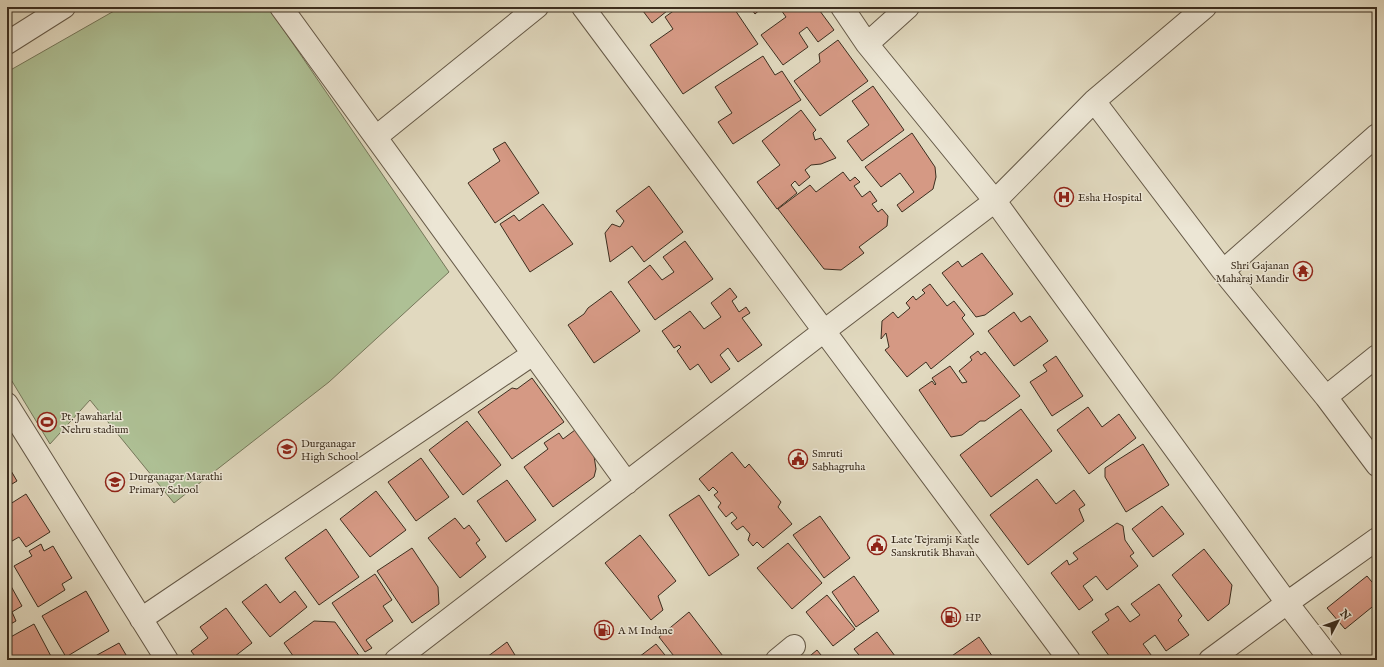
<svg xmlns="http://www.w3.org/2000/svg" width="1384" height="667" viewBox="0 0 1384 667" font-family="'IM FELL English',serif">
  <style>
    .green { fill: #aec095; stroke: #75775a }
    .building { fill: #d59984; stroke: #3c2e1f }
    .lines { fill: none; stroke-linecap: round; stroke-linejoin: round }
    .minor-casing { stroke: #655947; stroke-width: 24 }
    .minor { stroke: #ece6d5; stroke-width: 22 }
    .labels { text-anchor: middle; stroke-width: 3; stroke-linejoin: round; paint-order: stroke }
    .poi-label { font-size: 11px; fill: #3c2e1f; stroke: #ece6d5; text-anchor: start }
  </style>
  <rect width="100%" height="100%" fill="#e1d9bf"/>
  <filter id="stains"><feTurbulence type="fractalNoise" baseFrequency=".005" numOctaves="4"/><feColorMatrix values="0 0 0 0 .2 0 0 0 0 .09 0 0 0 0 .02 0 0 0 .5 -.17"/></filter>
  <radialGradient id="worn" r=".72"><stop offset=".6" stop-color="#630" stop-opacity="0"/><stop offset="1" stop-color="#630" stop-opacity=".3"/></radialGradient>
  <path class="green" d="M121 7H268L449 272 329 382 174 503 90 400 50 444 7 373V72Z"/>
  <path class="building" d="M640 7H672L652 23Z
    M679 7H733L758 44 683 94 650 45 673 29 665 17Z
    M750 7H763L755 14Z
    M779 7H817L834 30 818 42 807 27 799 33 808 47 783 65 761 35 786 17Z
    M838 40 868 81 820 116 794 81 820 62 819 54Z
    M763 56 775 75 782 71 801 100 733 144 718 122 732 113 715 87Z
    M873 86 904 130 862 161 847 141 869 125 852 101Z
    M801 110 816 130 813 133 815 140 821 138 836 158 821 164 811 165 805 170 810 177 799 186 795 181 791 185 797 193 777 209 757 182 780 165 762 141Z
    M912 133 935 167 936 177 933 189 902 212 897 205 914 192 900 173 881 187 865 167Z
    M505 142 539 193 495 223 468 183 500 161 493 149Z
    M843 172 850 181 855 177 860 182 854 186 862 197 870 191 877 201 872 204 878 212 882 209 888 216 887 226 859 247 864 253 841 270 824 269 778 209 810 185 816 192Z
    M649 186 683 232 644 262 632 246 610 262 605 233 612 224 620 227 624 221 616 211Z
    M543 204 573 244 530 272 500 224 514 215 519 221Z
    M685 241 713 279 655 320 628 282 650 265 662 280 674 272 663 257Z
    M982 253 1013 294 985 315 976 317 942 273 958 261 962 267Z
    M930 284 947 306 954 301 965 315 962 318 974 334 931 369 926 362 907 377 885 350 889 347 886 333 881 339 882 321 893 312 898 318 910 308 906 303 913 296 916 300 925 293 922 290Z
    M730 288 737 297 732 301 739 312 746 307 750 313 742 318 762 345 738 362 728 348 720 355 730 369 711 383 698 364 690 370 677 351 681 347 679 345 674 348 662 331 690 311 704 329 721 317 711 303Z
    M611 291 640 331 594 363 568 325 584 314 588 308Z
    M1014 312 1021 322 1030 316 1048 341 1014 366 988 331Z
    M978 351 981 355 985 352 1020 396 985 421H980L962 435 951 437 919 390 932 381 935 385 936 384 932 378 950 366 962 383 967 382 959 371 972 360 970 357Z
    M1056 356 1083 396 1052 416 1030 382 1047 371 1043 365Z
    M532 378 564 422 512 459 478 412 512 388 517 389Z
    M1088 407 1102 427 1119 414 1136 438 1089 474 1057 430Z
    M1021 409 1052 451 991 497 960 455Z
    M467 421 501 465 463 495 429 450Z
    M575 430 594 456 596 469 594 477 553 507 524 467 548 449 544 443 559 433 563 439Z
    M1143 444 1169 485 1126 512 1105 477V468Z
    M732 452 745 468 749 464 781 502 778 507 792 524 763 548 757 542 753 546 748 540 750 534 743 526 737 530 731 523 737 518 732 512 726 517 718 507 721 503 714 495 718 492 713 487 709 491 699 479Z
    M421 458 449 497 416 521 388 482Z
    M7 464 17 481 7 487Z
    M1037 479 1056 504 1074 490 1085 505 1079 509 1084 521 1028 565 990 515Z
    M507 480 536 520 506 542 477 501Z
    M376 491 406 530 370 557 340 519Z
    M26 494 50 532 26 547 19 537 7 544V506Z
    M699 495 739 555 709 576 669 515Z
    M1162 506 1184 534 1153 557 1132 529Z
    M820 516 850 558 824 578 793 535Z
    M455 518 464 529 469 525 480 540 476 543 486 557 460 578 428 538Z
    M1117 523 1123 526 1125 540 1134 553 1130 556 1138 566 1107 590 1096 576 1083 586 1093 600 1079 610 1051 573 1067 560 1069 565 1078 559 1073 553Z
    M326 529 359 577 319 605 285 558Z
    M640 535 676 581 658 596 663 610 651 620 605 563Z
    M788 543 822 583 792 609 757 568Z
    M41 544 44 551 53 546 72 578 62 584 65 590 38 607 14 566 32 556 29 551Z
    M412 548 438 587 439 604 412 623 377 571Z
    M1204 549 1232 585 1229 604 1208 621 1172 575Z
    M375 574 392 600 383 606 393 621 366 640 372 648 365 652 332 603Z
    M854 576 879 611 856 627 832 592Z
    M1367 576 1377 588V603L1345 629 1327 608Z
    M7 579 22 606 12 612 16 621 7 626Z
    M266 584 280 603 295 591 307 607 270 637 242 602Z
    M1159 584 1182 616 1178 620 1189 635 1166 651 1155 635 1143 644 1154 659 1152 660H1112L1092 632 1109 620 1105 614 1118 606 1130 622 1140 615 1131 604Z
    M86 591 109 631 66 657 42 616Z
    M827 595 855 629 833 646 806 612Z
    M226 608 252 643 230 660H198L191 651 208 638 200 627Z
    M689 612 726 660H677L659 637Z
    M314 621 335 622 360 657 357 660H296L284 643Z
    M34 624 53 660H7V639Z
    M877 632 898 660H863L854 649Z
    M979 637 995 660H946Z
    M507 642 518 660H483Z
    M119 643 129 660H88Z
    M656 644 669 660H635Z
    M817 650 825 660H805Z"/>
  <g class="lines">
    <defs>
      <path id="minor" d="M281 7 627 483
        M583 7 1069 660
        M842 7 867 44
        M908 7 867 44 995 201 1287 603 1331 660
        M7 43 64 7
        M1094 101 1223 271
        M1377 135 1223 271 1326 397 1377 465
        M376 137 537 7
        M1326 397 1377 356
        M7 404 167 660
        M141 619 533 354
        M396 660 824 331 995 201 1094 101 1205 7
        M777 660 794 646
        M1210 660 1287 603 1377 539"/>
    </defs>
    <use href="#minor" class="minor-casing"/>
    <use href="#minor" class="minor"/>
  </g>
  <defs>
    <symbol id="hospital-ring" viewBox="-11 -11 22 22"><circle r="9.5" fill="#ece6d5" stroke="#8f2418" stroke-width="1.5"/><path d="M-5-5h3v3.5h4V-5h3V5h-3V1.5h-4V5h-3Z" fill="#8f2418"/></symbol>
    <symbol id="temple-ring" viewBox="-11 -11 22 22"><circle r="9.5" fill="#ece6d5" stroke="#8f2418" stroke-width="1.5"/><path d="M0-6L5-2H3V0L6.5 2.5H4V6H1.5V3h-3V6H-4V2.5H-6.5L-3 0V-2H-5Z" fill="#8f2418"/></symbol>
    <symbol id="stadium-ring" viewBox="-11 -11 22 22"><circle r="9.5" fill="#ece6d5" stroke="#8f2418" stroke-width="1.5"/><path d="M0-5a6.5 5 0 1 0 0 10a6.5 5 0 1 0 0-10ZM-3.5-1.8h7v3.6h-7Z" fill="#8f2418"/></symbol>
    <symbol id="school-ring" viewBox="-11 -11 22 22"><circle r="9.5" fill="#ece6d5" stroke="#8f2418" stroke-width="1.5"/><path d="M0-5L7-2L0 1L-7-2ZM-4 1L0 2.5L4 1V4Q0 6-4 4Z" fill="#8f2418"/></symbol>
    <symbol id="civic-ring" viewBox="-11 -11 22 22"><circle r="9.5" fill="#ece6d5" stroke="#8f2418" stroke-width="1.5"/><path d="M-.6-6.5H3V-4.5H.6V-3L4-1V1h2V6H-6V1h2V-1L-.6-3ZM-1.2 2.5V6h2.4V2.5Z" fill="#8f2418"/></symbol>
    <symbol id="fuel-ring" viewBox="-11 -11 22 22"><circle r="9.5" fill="#ece6d5" stroke="#8f2418" stroke-width="1.5"/><path d="M-5.5-6h7V0h2V4h1.3V-2.5L3-4.5l.8-.8L6-3V5H2.5V1h-1V6h-7ZM-4.2-4.7v3.2H.2V-4.7Z" fill="#8f2418"/></symbol>
  </defs>
  <g fill-rule="evenodd">
    <use href="#hospital-ring" x="1053" y="186" width="22" height="22"/>
    <use href="#temple-ring" x="1292" y="260" width="22" height="22"/>
    <use href="#stadium-ring" x="36" y="411" width="22" height="22"/>
    <use href="#school-ring" x="276" y="438" width="22" height="22"/>
    <use href="#civic-ring" x="787" y="448" width="22" height="22"/>
    <use href="#school-ring" x="104" y="471" width="22" height="22"/>
    <use href="#civic-ring" x="866" y="534" width="22" height="22"/>
    <use href="#fuel-ring" x="940" y="606" width="22" height="22"/>
    <use href="#fuel-ring" x="593" y="619" width="22" height="22"/>
  </g>
  <g class="labels">
    <g class="poi-label">
      <text x="1078" y="201">Esha Hospital</text>
      <text x="1289" y="269" text-anchor="end">Shri Gajanan<tspan x="1289" dy="13">Maharaj Mandir</tspan></text>
      <text x="61" y="420">Pt. Jawaharlal<tspan x="61" dy="13">Nehru stadium</tspan></text>
      <text x="301" y="447">Durganagar<tspan x="301" dy="13">High School</tspan></text>
      <text x="812" y="457">Smruti<tspan x="812" dy="13">Sabhagruha</tspan></text>
      <text x="129" y="480">Durganagar Marathi<tspan x="129" dy="13">Primary School</tspan></text>
      <text x="891" y="543">Late Tejramji Katle<tspan x="891" dy="13">Sanskrutik Bhavan</tspan></text>
      <text x="965" y="621">HP</text>
      <text x="618" y="634">A M Indane</text>
    </g>
  </g>
  <rect width="1384" height="667" fill="none" stroke="#e1d9bf" stroke-width="24"/>
  <rect x="8" y="8" width="1368" height="651" fill="none" stroke="#3c2e1f" stroke-width="2"/>
  <rect x="12" y="12" width="1360" height="643" fill="none" stroke="#3c2e1f"/>
  <g transform="translate(1338 621) rotate(49)" stroke="#ece6d5" stroke-width="3" paint-order="stroke">
  <path d="M0-3L7 15L0 10L-7 15Z" fill="#3c2e1f"/>
  <text y="-6" font-size="11" font-weight="bold" text-anchor="middle" fill="#3c2e1f">N</text>
  </g>
  <rect width="100%" height="100%" filter="url(#stains)"/>
  <rect width="100%" height="100%" fill="url(#worn)"/>
</svg>
